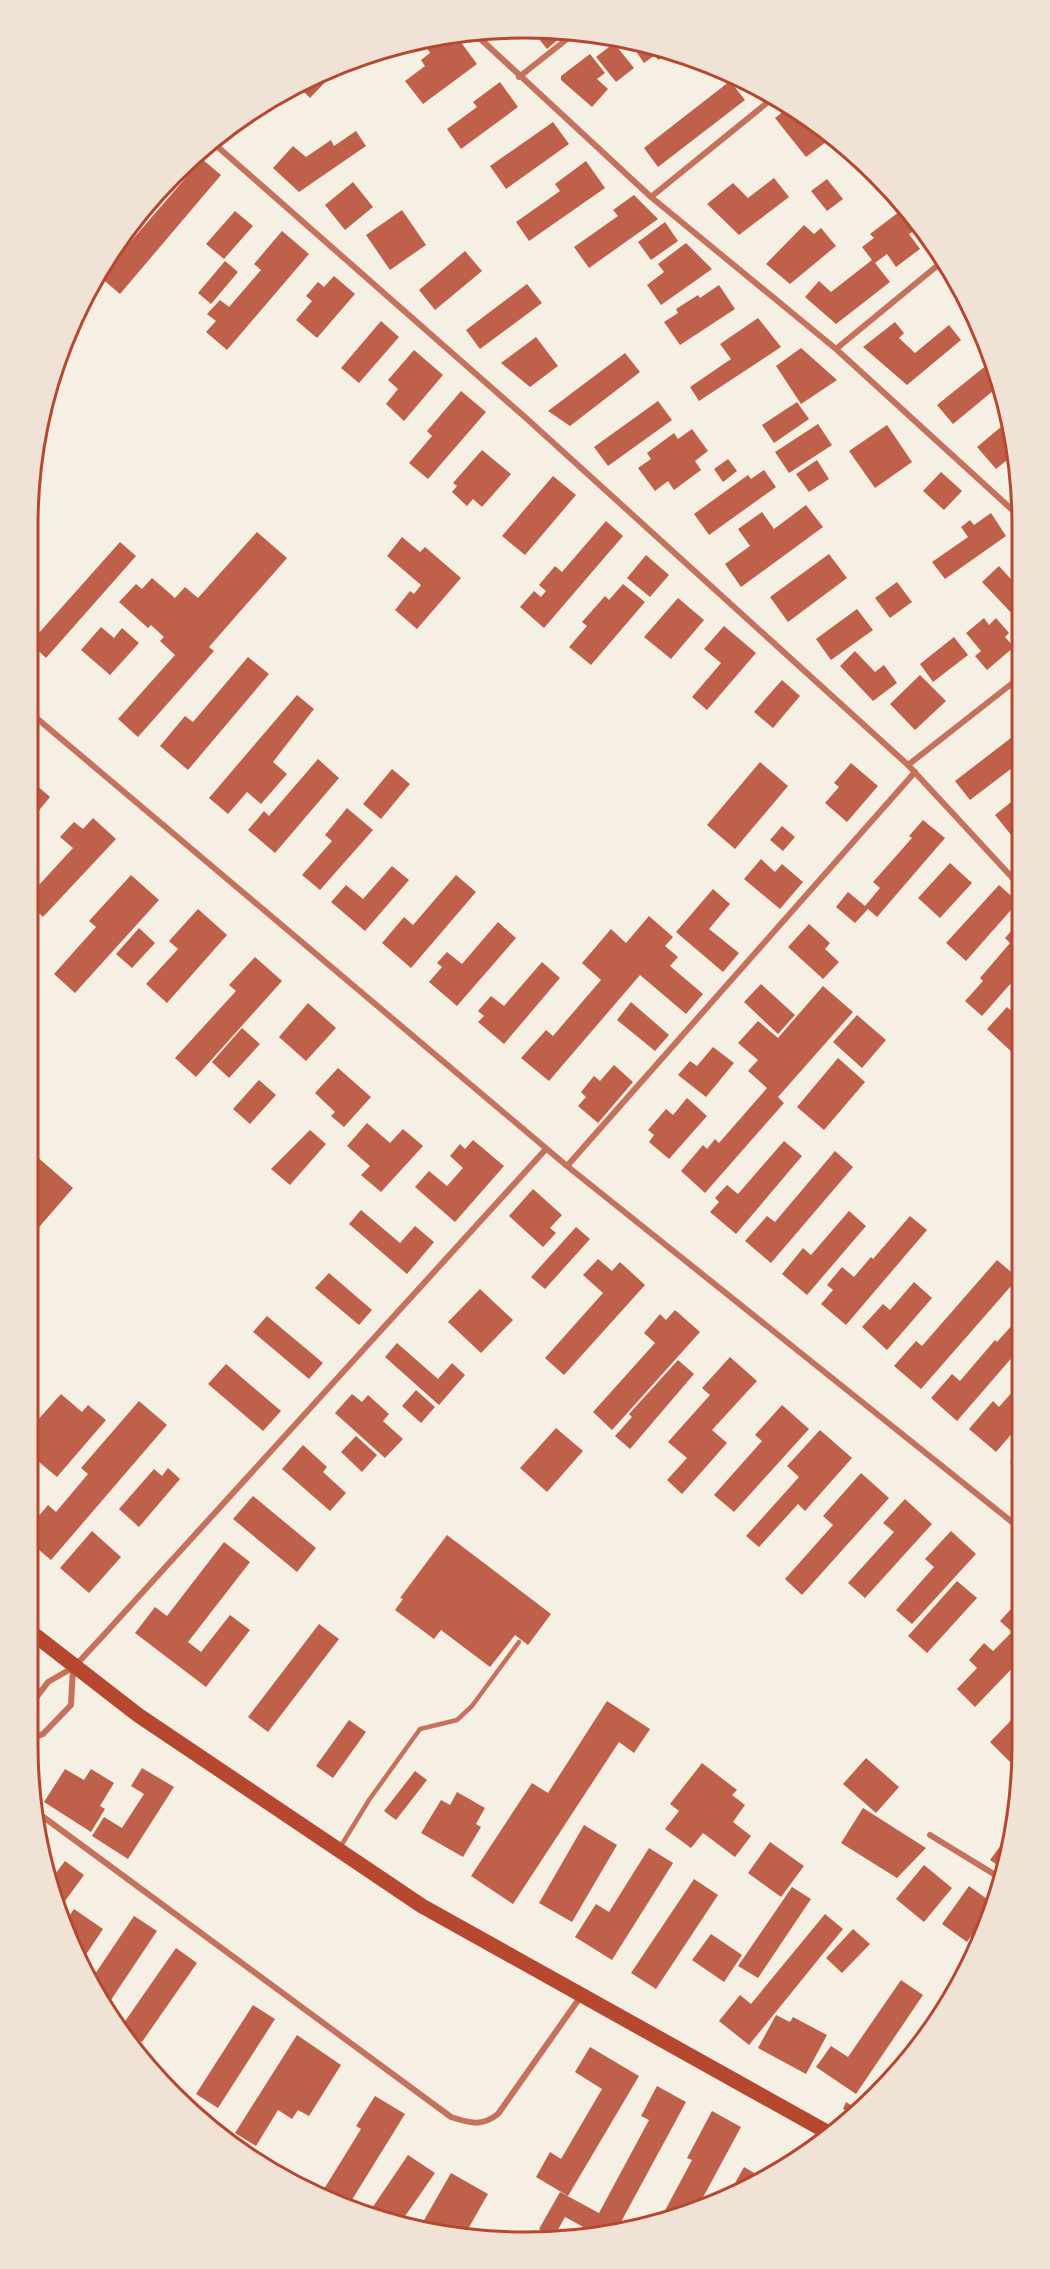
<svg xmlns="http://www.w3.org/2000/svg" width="1050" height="2269" viewBox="0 0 1050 2269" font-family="Figtree,sans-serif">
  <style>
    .building { fill: #bf614a }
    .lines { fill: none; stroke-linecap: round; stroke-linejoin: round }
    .service { stroke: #c5725c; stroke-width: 4.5 }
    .minor { stroke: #c5725c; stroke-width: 6 }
    .primary { stroke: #b5482f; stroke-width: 15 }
    .rim { fill: none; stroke: #b5482f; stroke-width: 3 }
  </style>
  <rect width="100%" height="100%" fill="#f6efe4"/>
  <path class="building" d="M530 28 554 30 568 31 547 49Z
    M441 38 445 43 450 39 454 45 460 41 477 64 423 104 405 81 425 66 421 60 430 53 427 48Z
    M627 38 669 51H671L658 60 655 55 644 63Z
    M614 43 634 68 616 82 596 57Z
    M590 54 605 73 597 79 608 89 592 107 561 80V76Z
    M323 71 330 77 310 98 297 85Z
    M730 81 745 100 658 167 644 148Z
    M500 82 518 107 461 149 447 129 477 107 473 102Z
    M789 107 818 124 830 139 806 157 775 118Z
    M553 122 569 144 506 189 490 166Z
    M356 131 366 146 299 192 273 168 293 146 306 157 331 140 334 146Z
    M202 159 221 175 120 294 100 277Z
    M586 161 605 188 529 241 516 222 560 191 555 184Z
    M774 178 789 197 739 235 707 204 733 183 748 198Z
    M827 179 843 199 827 211 811 191Z
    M353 182 373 207 345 230 325 205Z
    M634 195 658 219 589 268 574 247 618 216 613 210Z
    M402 210 426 245 390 270 366 235Z
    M235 211 253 226 224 259 206 244Z
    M899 212 914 231 909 234 920 249 896 267 887 254 875 263 890 282 836 324 805 297 819 281 831 292 872 260 862 247 874 238 870 234Z
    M665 222 678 241 651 260 638 242Z
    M804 225 814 234 821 228 836 246 790 284 766 264Z
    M282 231 309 254 227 350 206 332 216 321 207 314 220 300 229 307 261 270 254 264Z
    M686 243 712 269 661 305 647 285 664 272 658 264Z
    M465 251 482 271 435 310 419 290Z
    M225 261 238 272 211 304 198 293Z
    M334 276 355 294 317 338 296 320 312 301 306 296 318 282 324 287Z
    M527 284 542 303 480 349 466 330Z
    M719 285 735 309 680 345 664 322 678 313 676 309 698 295 700 298Z
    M758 318 781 347 699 401 690 387 731 359 720 344Z
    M381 321 399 337 359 383 341 368Z
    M895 322 904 333 899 338 915 353 949 325 961 340 907 385 863 347Z
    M536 337 558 366 530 387 501 363Z
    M801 348 837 380 801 404 776 366Z
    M414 350 443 375 404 421 386 404 398 389 388 380Z
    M625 353 640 372 570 426 548 411Z
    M988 364 996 373 999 386 953 424 937 405Z
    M461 391 486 412 428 479 409 463 432 436 427 431Z
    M658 401 672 420 608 466 594 447Z
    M797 402 809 419 774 443 762 425Z
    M1008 421 1017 452 996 469 977 447Z
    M818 424 832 445 789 473 775 452Z
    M887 425 912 462 875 488 849 451Z
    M692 429 708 451 695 461 701 470 674 490 668 481 655 491 638 468 651 459 647 453 674 433 678 439Z
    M482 450 511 474 482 507 473 499 467 506 452 492 457 486 453 483Z
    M728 459 737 471 723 482 714 469Z
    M817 460 829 479 809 492 796 474Z
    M764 470 776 487 709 535 694 514 748 475 751 479Z
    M941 472 962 491 944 510 923 491Z
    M553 476 576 495 525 555 502 536Z
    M806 505 823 527 741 587 725 564 750 546 738 529 762 512 774 529Z
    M991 513 1006 536 945 579 932 562 968 537 961 527 970 520 974 525Z
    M606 521 623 536 544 628 520 607 534 591 541 597 546 591 539 585 555 566 562 572Z
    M257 532 287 558 209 647 214 651 138 737 118 719 175 655 160 641 164 637 151 625 148 628 119 602 136 584 142 589 152 578 175 598 185 587 198 598Z
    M402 537 420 552 425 547 461 578 417 629 395 610 410 591 414 594 421 585 387 556Z
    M120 542 136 556 46 658 30 643Z
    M829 554 847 578 788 622 770 597Z
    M646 555 669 575 650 597 627 578Z
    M999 566 1019 588V621L982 582Z
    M897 582 912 602 890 618 875 598Z
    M623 584 645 602 591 665 569 647 587 626 582 622 605 596 609 600Z
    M678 598 704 620 671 659 644 637Z
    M857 609 873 630 831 660 816 639Z
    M984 618 989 625 996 618 1009 633 1005 637 1014 647 987 670 975 656 981 651 966 633Z
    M724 626 756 653 707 710 692 697 721 663 704 649Z
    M101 627 114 638 122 628 139 643 110 675 81 650Z
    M954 637 968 655 933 682 920 664Z
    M855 651 875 672 884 665 897 683 873 701 840 666Z
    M248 657 269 674 188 770 160 746 185 716 193 722Z
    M920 675 946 701 915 730 890 704Z
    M782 680 800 696 773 728 754 712Z
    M297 695 314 709 273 762 287 774 261 804 247 792 228 814 209 798Z
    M1020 731V762L970 800 955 781Z
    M318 759 339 778 275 853 248 830 264 811 269 816Z
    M760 762 788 786 735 849 707 825Z
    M851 763 878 786 847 822 825 803 839 787 834 783Z
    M392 769 410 784 381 819 363 804Z
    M27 777 50 797 27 825Z
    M1020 795V838L1016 841 995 815Z
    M347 808 373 830 320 890 302 875 332 841 325 835Z
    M93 818 116 839 43 917 27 901V898L73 848 60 837 74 822 83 829Z
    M923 820 945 838 877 917 868 909 855 923 836 907 848 892 865 906 880 888 873 882 912 838 909 836Z
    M782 826 795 837 783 851 770 840Z
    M761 859 775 872 782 864 803 882 780 909 744 879Z
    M950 863 972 883 940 918 918 898Z
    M392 866 409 880 365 931 331 902 346 885 363 899Z
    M131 875 159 900 75 993 54 974 96 927 89 921Z
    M456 875 476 892 411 968 382 943 404 917 413 925Z
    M999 885 1018 902 966 961 946 943Z
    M713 889 730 904 709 929 739 953 723 972 676 932Z
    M198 909 227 935 167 1003 146 984 178 949 169 941Z
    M649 916 673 937 665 946 678 957 670 966 703 994 686 1014 640 975 549 1081 521 1058 546 1030 553 1036 601 980 582 963 611 929 626 943Z
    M1020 921V973L982 1016 965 1001 983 981 980 978 1010 943 1005 938Z
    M498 922 516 938 457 1006 429 982 442 967 437 963 447 952 462 964Z
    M809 924 830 943 825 949 839 962 823 979 788 947Z
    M139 928 155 943 132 968 116 954Z
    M255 957 282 981 196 1077 175 1058 236 991 229 985Z
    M542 962 560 978 504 1044 478 1022 484 1016 478 1011 491 996 504 1006Z
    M761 984 795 1015 778 1034 744 1002Z
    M823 986 853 1012 778 1097 784 1103 705 1193 681 1171 703 1145 707 1149 715 1139 719 1143 767 1088 748 1071 758 1060 738 1043 758 1021 778 1038Z
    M631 1002 669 1035 655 1051 617 1020Z
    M308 1003 336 1028 306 1061 279 1037Z
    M1007 1007 1016 1015 1021 1010V1049L1015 1055 987 1029Z
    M857 1015 886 1040 862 1068 833 1042Z
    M242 1028 260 1044 229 1078 212 1062Z
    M713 1047 734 1063 706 1097 678 1075 690 1061 697 1066Z
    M838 1058 865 1082 824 1130 797 1107Z
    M614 1065 633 1082 598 1123 578 1106 586 1097 581 1092 594 1076 600 1081Z
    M338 1068 371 1097 344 1127 331 1116 335 1112 315 1093Z
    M259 1080 276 1095 250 1124 233 1109Z
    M687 1098 707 1116 669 1159 649 1142 654 1135 648 1130 666 1109 673 1115Z
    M367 1123 390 1143 403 1129 423 1146 381 1192 361 1175 370 1166 347 1146Z
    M310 1130 326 1144 290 1185 271 1169Z
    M473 1140 504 1166 455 1222 415 1187 429 1171 447 1186 463 1168 450 1156 460 1144 465 1149Z
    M784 1141 802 1156 736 1234 710 1212 719 1202 715 1198 727 1185 738 1194Z
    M27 1148 73 1188 27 1241Z
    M835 1151 853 1167 771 1263 745 1241 767 1216 775 1222Z
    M533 1189 562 1215 550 1228 556 1233 543 1247 509 1216Z
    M361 1210 400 1243 415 1226 434 1242 407 1274 349 1224Z
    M849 1211 866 1226 807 1295 782 1274 803 1248 811 1255Z
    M910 1216 927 1230 846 1325 821 1304 833 1290 827 1285 842 1267 854 1277 871 1257 873 1259Z
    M576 1227 590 1239 545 1289 531 1277Z
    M598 1259 612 1271 620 1262 645 1285 564 1375 545 1358 603 1293 583 1275Z
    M997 1260 1018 1278 921 1389 894 1366 916 1341 922 1346Z
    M329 1273 372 1310 359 1325 315 1288Z
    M914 1282 932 1298 887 1350 862 1327 883 1304 890 1310Z
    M480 1289 513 1320 481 1353 448 1322Z
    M675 1310 700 1332 612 1430 593 1412 655 1343 644 1333 660 1314 666 1320Z
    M267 1316 323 1363 309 1379 253 1332Z
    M1015 1322 1022 1327V1346L957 1421 931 1398 952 1374 960 1381 995 1340 997 1342Z
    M397 1343 438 1379 452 1363 465 1375 439 1405 385 1357Z
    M730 1357 757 1381 712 1430 727 1443 682 1494 667 1480 687 1458 668 1442 710 1395 702 1388Z
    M678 1360 694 1374 630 1449 615 1436 632 1417 629 1414Z
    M226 1364 281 1411 263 1431 208 1384Z
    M1022 1381V1422L996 1452 969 1429 993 1401 999 1407Z
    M416 1390 435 1407 421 1423 402 1406Z
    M61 1394 82 1412 88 1405 106 1420 57 1477 39 1462 27 1476V1432Z
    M352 1394 362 1402 368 1395 389 1414 383 1421 403 1439 385 1458 335 1413Z
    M139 1401 167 1425 51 1560 27 1540V1530L48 1505 56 1512 88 1474 81 1468Z
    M782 1405 809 1429 734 1512 714 1495 762 1441 755 1435Z
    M556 1428 583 1451 547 1492 520 1468Z
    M820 1430 852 1458 805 1511 798 1504 759 1547 746 1536 799 1477 787 1466Z
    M356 1436 377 1455 362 1472 341 1452Z
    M303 1445 327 1467 323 1472 346 1493 330 1511 282 1469Z
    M1022 1449V1474L1010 1463Z
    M168 1468 180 1479 139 1527 119 1509 154 1469 162 1476Z
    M861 1473 889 1498 802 1595 785 1579 833 1525 823 1516Z
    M253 1496 316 1548 297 1572 233 1519Z
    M905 1499 932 1524 865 1598 848 1583 894 1532 883 1523Z
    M92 1531 121 1557 89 1593 60 1568Z
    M951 1531 976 1554 912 1624 896 1610 934 1567 925 1559Z
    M447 1535 551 1614 528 1645 515 1635 490 1667 441 1630 434 1639 395 1610 403 1599 400 1598Z
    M224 1542 250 1562 188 1642 201 1652 230 1615 250 1630 206 1687 135 1633 155 1607 167 1616Z
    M957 1581 977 1598 927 1653 908 1636Z
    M1022 1597 1023 1657 975 1707 957 1689 977 1668 969 1660 984 1643 993 1651 1012 1632 1000 1621Z
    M319 1624 339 1639 268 1732 248 1717Z
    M607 1701 650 1729 634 1753 619 1742 513 1904 471 1876 532 1783 548 1793Z
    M1023 1708 1022 1750 1010 1762 990 1742Z
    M349 1720 366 1732 333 1778 316 1766Z
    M866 1758 899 1787 876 1813 843 1784Z
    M702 1763 737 1790 732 1795 745 1805 733 1822 751 1836 735 1857 703 1833 691 1848 665 1829 679 1811 670 1804Z
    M142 1768 174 1787 128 1859 92 1836 104 1817 122 1828 144 1794 131 1786Z
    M65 1769 84 1780 91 1769 114 1783 100 1806 105 1809 91 1832 44 1802Z
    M415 1771 427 1780 396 1820 384 1811Z
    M457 1792 485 1808 476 1824 481 1827 463 1857 421 1833 441 1800 450 1805Z
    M863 1808 926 1848 897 1878 841 1843Z
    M584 1825 617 1845 572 1922 539 1903Z
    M1015 1826 1013 1841 1005 1870 990 1860Z
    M770 1842 804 1866 781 1897 748 1873Z
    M649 1848 673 1863 612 1960 575 1937 596 1904 609 1912Z
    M65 1861 84 1875 57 1912 50 1881Z
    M924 1865 952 1888 924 1922 896 1899Z
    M694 1879 718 1895 656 1989 631 1973Z
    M969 1886 994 1904 967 1942 942 1924Z
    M792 1887 811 1899 758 1978 738 1966Z
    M74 1909 103 1929 83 1959 77 1955 63 1925Z
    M825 1914 843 1929 749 2045 719 2021 740 1995 751 2004Z
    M134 1916 157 1931 105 2009 89 1983Z
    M853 1929 870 1944 842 1973 826 1958Z
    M711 1934 742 1955 724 1982 692 1960Z
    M176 1948 197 1963 142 2042 121 2027Z
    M901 1980 923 1995 856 2094 816 2067 831 2046 848 2057Z
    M253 2005 275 2019 218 2108 196 2094Z
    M776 2015 790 2022 793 2017 827 2035 806 2074 758 2048Z
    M297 2035 341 2065 309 2116 298 2110 292 2119 278 2110 256 2146 235 2133Z
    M590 2047 639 2076 568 2196 536 2177 550 2152 561 2159 602 2089 575 2072Z
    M657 2086 686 2102 615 2233 598 2235 565 2217 554 2237 539 2229 560 2192 599 2213 649 2120 641 2116Z
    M375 2096 405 2114 350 2203 324 2189 361 2129 356 2126Z
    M846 2102 854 2107 850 2113 843 2109Z
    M712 2111 741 2127 700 2203 661 2218 692 2160 687 2158Z
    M408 2155 435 2173 401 2222 370 2211Z
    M744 2167 765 2179 730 2192Z
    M451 2173 488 2194 464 2236 419 2229Z"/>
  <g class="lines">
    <path class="service" d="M339 1849 369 1800 420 1729 457 1720 472 1706 519 1642"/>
    <path class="minor" d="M473 32 651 197 836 349 1019 516
      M519 77 576 32
      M211 141 526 418 908 765 1020 886
      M651 197 773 98
      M836 349 943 261
      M27 710 567 1166 1022 1530
      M908 765 1019 678
      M567 1166 915 772
      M27 1710 48 1682 74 1667 101 1638 546 1149
      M27 1740 43 1734 71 1705 73 1668
      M38 1813 451 2117C469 2123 482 2127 498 2114L581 1996
      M930 1835 1002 1879"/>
    <path class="primary" d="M27 1629 138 1715 422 1906 827 2132"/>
  </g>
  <path d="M0 0H1050V2269H0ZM525 38H525A487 487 0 0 1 1012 525V1745A487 487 0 0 1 525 2232H525A487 487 0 0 1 38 1745V525A487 487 0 0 1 525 38Z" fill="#f1e2d6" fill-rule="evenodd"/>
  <path class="rim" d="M525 38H525A487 487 0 0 1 1012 525V1745A487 487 0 0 1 525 2232H525A487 487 0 0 1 38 1745V525A487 487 0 0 1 525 38Z"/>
</svg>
